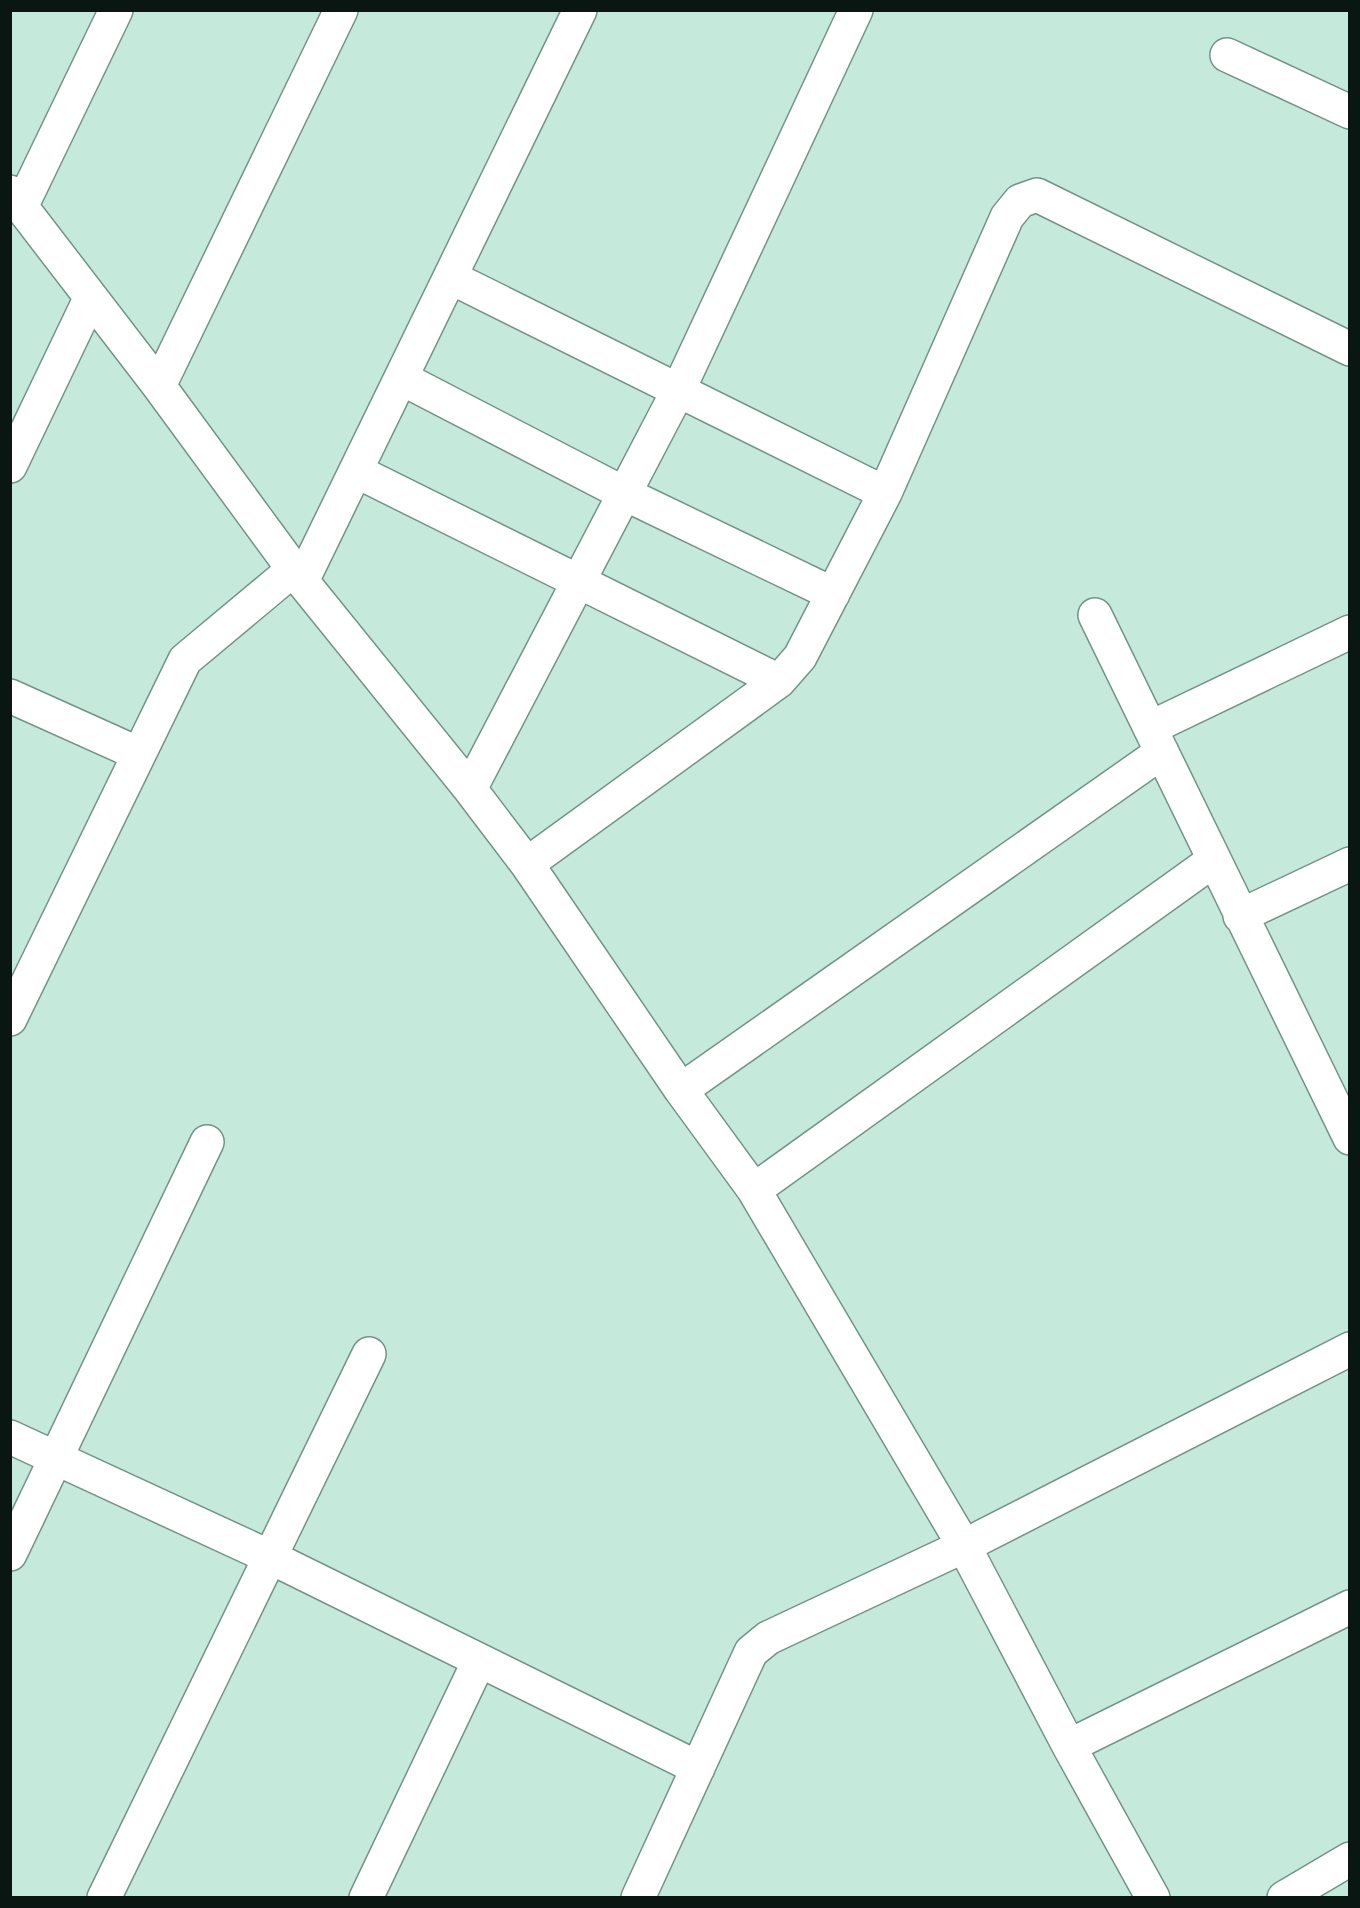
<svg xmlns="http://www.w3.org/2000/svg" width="1360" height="1908" viewBox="0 0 1360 1908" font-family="Manrope,sans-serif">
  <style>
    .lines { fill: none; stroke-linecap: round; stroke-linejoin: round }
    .minor-casing { stroke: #729488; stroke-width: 36 }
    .minor { stroke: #fff; stroke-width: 33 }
  </style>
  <rect width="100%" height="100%" fill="#c5e9db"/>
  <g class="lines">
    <defs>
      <path id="minor" d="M1227 55 1350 112
        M10 192 159 386 302 581 470 789 527 864 681 1090 754 1190 964 1546 1069 1746 1153 1898
        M21 207 116 10
        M450 277 885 493
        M401 378 625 494 833 594
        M159 386 341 10
        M10 466 90 299
        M356 471 779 681
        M302 581 580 10
        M1095 615 1350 1138
        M10 696 139 754
        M1150 728 1350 632
        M470 789 678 391 856 10
        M527 864 779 681 800 657 885 493 1007 217 1020 201 1037 195 1350 349
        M1240 916 1350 864
        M10 1019 185 660 294 569
        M681 1090 1162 752
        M754 1190 1214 860
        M10 1437 270 1557 698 1768
        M10 1554 207 1142
        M1069 1746 1350 1607
        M104 1898 369 1354
        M366 1898 479 1661
        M638 1898 751 1652 768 1638 964 1546 1350 1349
        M1284 1898 1350 1859"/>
    </defs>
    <use href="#minor" class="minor-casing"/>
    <use href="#minor" class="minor"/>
  </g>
  <rect width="1360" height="1908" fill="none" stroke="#091612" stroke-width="24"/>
</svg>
